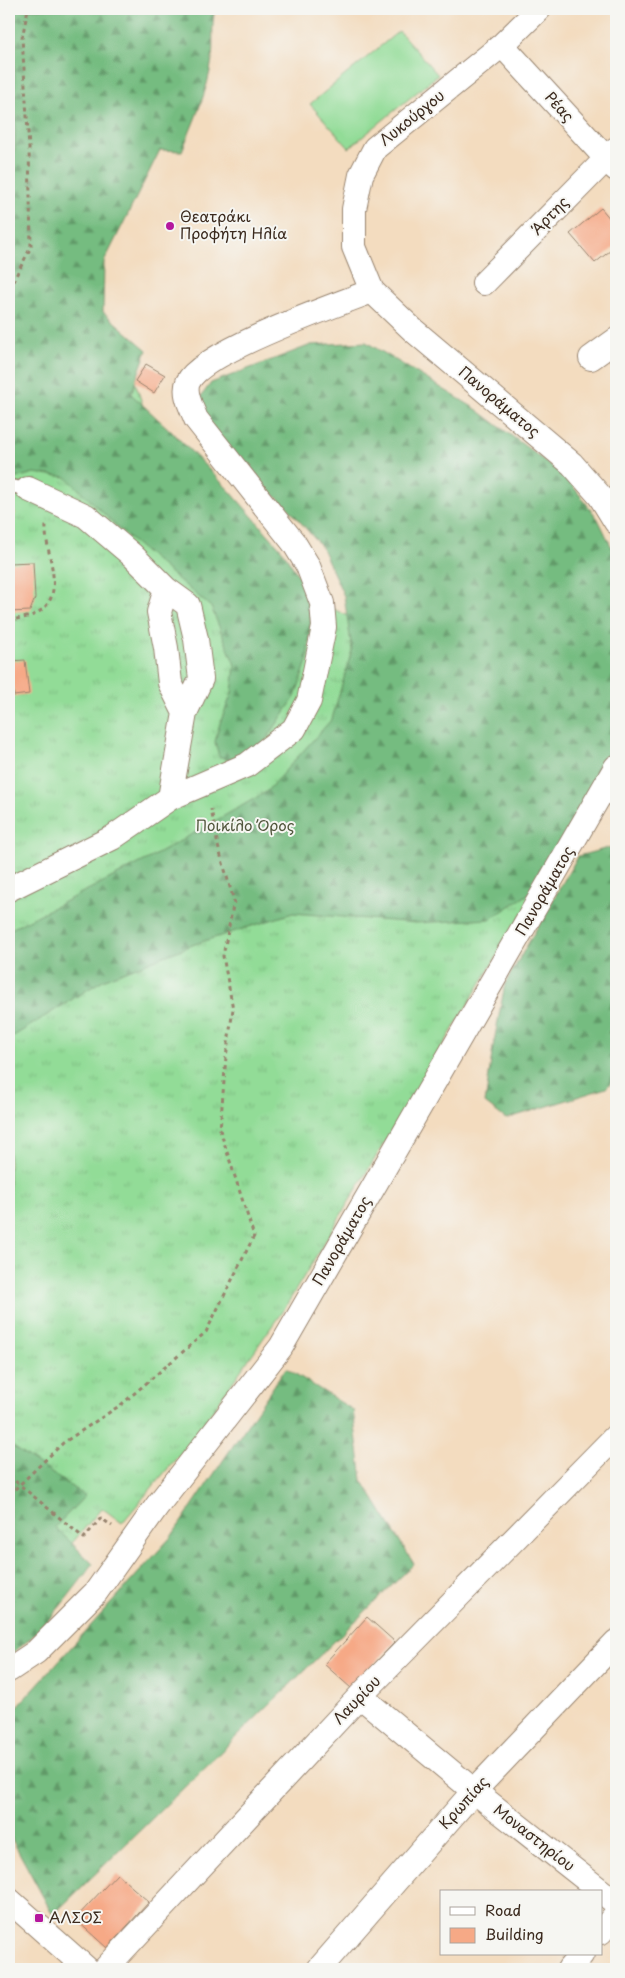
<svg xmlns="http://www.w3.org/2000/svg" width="625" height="1978" viewBox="0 0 625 1978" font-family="'Playpen Sans',sans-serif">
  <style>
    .grass { fill: url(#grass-tufts); stroke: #66835a }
    .forest { fill: url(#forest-firs); stroke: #58734f }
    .pitch { fill: #92dc97; stroke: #66835a }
    .building { fill: #f6a986 }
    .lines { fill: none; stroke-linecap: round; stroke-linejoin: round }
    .service-casing { stroke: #97836e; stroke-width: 15 }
    .minor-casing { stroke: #97836e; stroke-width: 26 }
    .path { stroke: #97836e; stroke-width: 3; stroke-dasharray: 4 4; stroke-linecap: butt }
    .service { stroke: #fff; stroke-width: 12 }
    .minor { stroke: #fff; stroke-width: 24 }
    .poi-dot { fill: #b5179e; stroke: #f6f6f2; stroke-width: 2 }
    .labels { text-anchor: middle; stroke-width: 4; stroke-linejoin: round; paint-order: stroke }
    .street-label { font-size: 15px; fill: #3b2a1e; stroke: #f6f6f2 }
    .poi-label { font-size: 15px; fill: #3b2a1e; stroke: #f6f6f2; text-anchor: start }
    .park-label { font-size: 15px; fill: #51563c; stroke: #f6f6f2 }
  </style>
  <defs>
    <pattern id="grass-tufts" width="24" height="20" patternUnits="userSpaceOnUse" patternTransform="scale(1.25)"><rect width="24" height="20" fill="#92dc97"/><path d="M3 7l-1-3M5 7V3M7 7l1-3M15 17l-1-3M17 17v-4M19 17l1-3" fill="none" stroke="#7fbd82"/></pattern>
    <pattern id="forest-firs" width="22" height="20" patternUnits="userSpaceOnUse" patternTransform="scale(1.25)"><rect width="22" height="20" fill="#75bc80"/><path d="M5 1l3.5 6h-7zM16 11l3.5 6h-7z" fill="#619968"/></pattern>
  </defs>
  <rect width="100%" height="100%" fill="#f6f6f2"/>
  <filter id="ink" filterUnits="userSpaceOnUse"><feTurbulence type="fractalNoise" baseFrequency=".02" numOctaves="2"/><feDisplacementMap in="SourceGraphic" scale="10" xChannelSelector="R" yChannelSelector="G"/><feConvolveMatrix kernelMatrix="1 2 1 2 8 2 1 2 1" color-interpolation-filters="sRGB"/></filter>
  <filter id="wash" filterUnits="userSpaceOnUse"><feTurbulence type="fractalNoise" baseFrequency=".0096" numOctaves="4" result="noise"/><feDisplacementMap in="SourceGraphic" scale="20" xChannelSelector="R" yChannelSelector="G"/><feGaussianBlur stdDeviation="1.12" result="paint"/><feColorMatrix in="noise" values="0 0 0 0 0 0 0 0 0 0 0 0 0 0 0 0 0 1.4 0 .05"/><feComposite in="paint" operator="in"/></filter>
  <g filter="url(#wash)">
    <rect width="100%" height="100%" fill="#f3dcbf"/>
    <path class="grass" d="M9 9H167L86 295 134 379 187 538 579 728 538 888 286 1306 192 1440 122 1523 102 1508 9 1617Z"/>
    <path class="forest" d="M16 9H215C211 25 214 42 212 59 208 91 194 121 182 151L160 150 104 262 103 312 147 350 131 394 172 432 229 490 282 550 301 580 311 617 307 661 295 697 268 737 246 759 228 760 219 756 215 742 220 723 232 693 235 665 211 607 130 539 66 477 34 473 9 480V163L15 150 14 24Z
      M366 342 476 409 566 477 598 519 616 556V737L597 786 538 888 490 919 416 923 293 913 195 944 103 980 9 1039V930L152 857 266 792 332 719 352 650 344 596 321 546 289 509 233 456 204 417 199 399 211 383 311 345Z
      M616 846V1078L606 1088 506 1119 485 1103 493 1047 505 984 578 856Z
      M286 1368 353 1410 362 1480 414 1564 53 1915 9 1834V1713L17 1707 171 1537Z
      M9 1444 85 1496 55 1527 93 1564C69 1595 42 1634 9 1655Z"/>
    <path class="pitch" d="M399 31 438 75 349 148 310 104Z"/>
    <g id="blocks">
      <path class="building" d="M601 208 616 226V246L595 263 570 234Z
        M146 364 165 375 154 393 135 381Z
        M11 506 16 514 9 517V507Z
        M33 562 35 598 30 611 9 612V563Z
        M25 660 29 694 14 696 10 661Z
        M367 1617 395 1642 351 1688 324 1664Z
        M117 1874 149 1902 107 1948 75 1919Z"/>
    </g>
  </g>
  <g filter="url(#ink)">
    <use href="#blocks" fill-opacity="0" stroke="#97836e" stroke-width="1"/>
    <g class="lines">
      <defs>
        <path id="service" d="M9 486 28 489"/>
        <path id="minor" d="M539 9 502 45 375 148 361 175 354 209V247L372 291 413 330 572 464 600 496 616 522
          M502 45 616 169
          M484 283 616 149
          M591 358 616 340
          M28 489 86 516 132 555 166 589 188 605 196 639 201 679 185 713 170 798
          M166 589 159 612 166 648 170 683 185 713
          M9 889 112 838 170 798 247 765 294 729 309 701 324 627 322 603 308 566 294 543 196 419C192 408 183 394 188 382 202 352 338 304 372 291
          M9 1670 36 1652 96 1592 157 1506 281 1347 616 767
          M360 1696 474 1791 616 1903
          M9 1900 87 1969
          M601 1932 616 1914
          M105 1969 360 1696 616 1436
          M319 1969 474 1791 616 1642
          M569 1969 582 1954"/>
      </defs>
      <use href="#service" class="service-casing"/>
      <use href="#minor" class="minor-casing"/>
      <path class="path" d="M9 289 31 247 29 148 22 38 28 9
        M16 619C22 618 30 617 35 614 70 597 44 554 46 525
        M9 1476 84 1538 101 1518 112 1526
        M9 1495 63 1443 122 1404 206 1332 254 1236 220 1130 226 1057 233 1009 223 956 234 901 218 846 211 809"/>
      <use href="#service" class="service"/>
      <use href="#minor" class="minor"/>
    </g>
  </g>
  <g class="poi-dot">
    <circle cx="170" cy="226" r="5"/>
    <rect x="34" y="1913" width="10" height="10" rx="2.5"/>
  </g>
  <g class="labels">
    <g class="street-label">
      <text transform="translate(559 107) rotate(48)" y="5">Ρέας</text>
      <text transform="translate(412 118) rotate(-39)" y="5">Λυκούργου</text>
      <text transform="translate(550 216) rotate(-46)" y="5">Άρτης</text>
      <text transform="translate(499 402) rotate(40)" y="5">Πανοράματος</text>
      <text transform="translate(545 891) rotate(-60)" y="5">Πανοράματος</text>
      <text transform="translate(342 1241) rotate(-60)" y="5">Πανοράματος</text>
      <text transform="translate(357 1700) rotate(-46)" y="5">Λαυρίου</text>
      <text transform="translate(464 1803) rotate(-48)" y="5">Κρωπίας</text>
      <text transform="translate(534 1838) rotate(38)" y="5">Μοναστηρίου</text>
    </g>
    <g class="poi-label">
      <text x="180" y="222">Θεατράκι<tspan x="180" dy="17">Προφήτη Ηλία</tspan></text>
      <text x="49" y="1923">ΑΛΣΟΣ</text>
    </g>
    <g class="park-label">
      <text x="245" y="831">Ποικίλο Όρος</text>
    </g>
  </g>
  <rect width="625" height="1978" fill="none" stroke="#f6f6f2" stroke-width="30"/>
  <rect x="440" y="1890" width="162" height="65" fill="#f6f6f2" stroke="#aba49d"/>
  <rect x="450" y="1907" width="25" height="8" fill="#ffffff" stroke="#aba49d"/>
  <text x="485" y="1916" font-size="15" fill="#3b2a1e">Road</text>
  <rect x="450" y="1928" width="25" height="15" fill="#f6a986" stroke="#aba49d"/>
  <text x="485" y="1940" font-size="15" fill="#3b2a1e">Building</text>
</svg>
